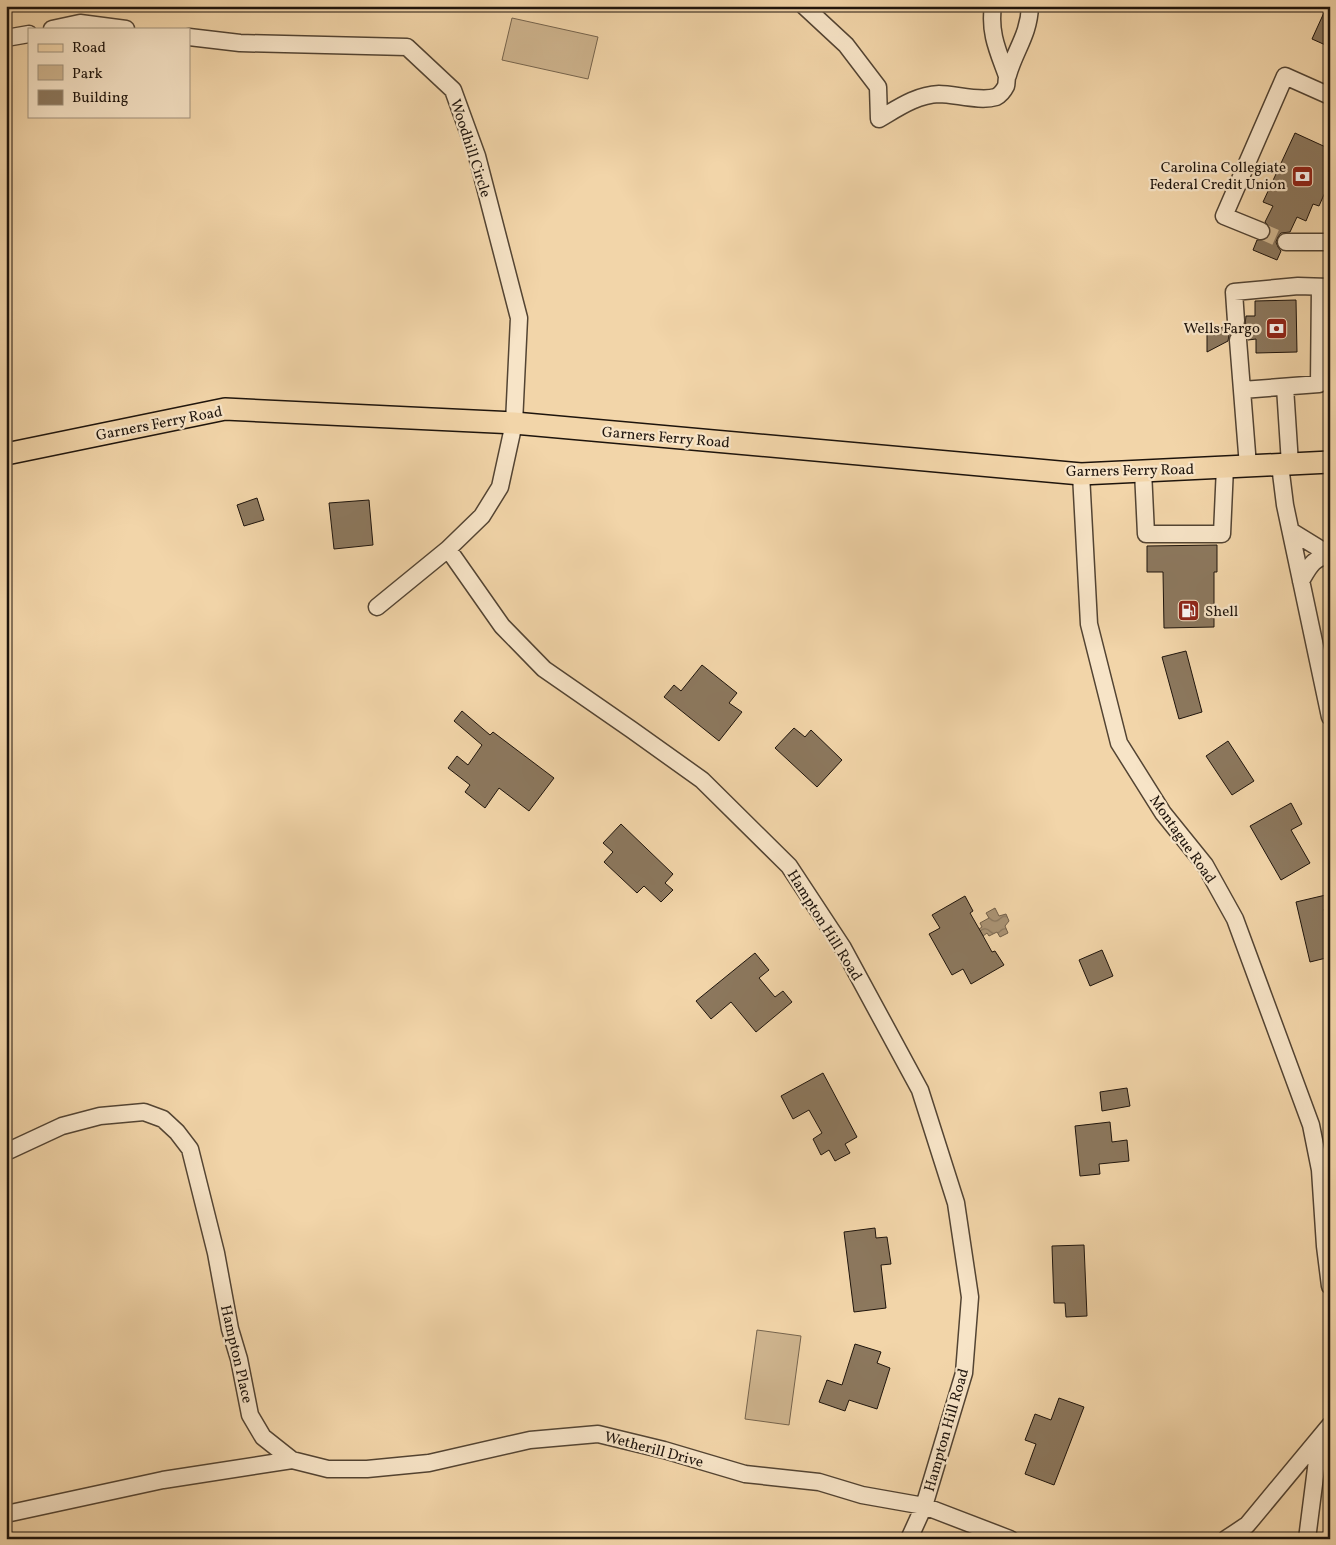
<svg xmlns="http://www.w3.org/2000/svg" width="1336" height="1545" viewBox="0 0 1336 1545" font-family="Vollkorn,serif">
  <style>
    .park { fill: #ceb48e; stroke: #76644d }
    .water { fill: url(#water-waves); stroke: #72604a }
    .building { fill: #8c785e; stroke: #1e140c }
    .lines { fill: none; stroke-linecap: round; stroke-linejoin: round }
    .minor-tunnel { stroke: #d2b891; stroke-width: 16; stroke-dasharray: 16 8; stroke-linecap: butt }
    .minor-casing { stroke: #534433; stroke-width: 19 }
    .major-casing { stroke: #1e140c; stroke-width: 24 }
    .minor { stroke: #f7e4c7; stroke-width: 16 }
    .major { stroke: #f2d5a9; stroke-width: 21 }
    .labels { text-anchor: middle; stroke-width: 4.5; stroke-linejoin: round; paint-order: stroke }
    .street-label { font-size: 15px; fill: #1e140c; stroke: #f7e4c7 }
    .poi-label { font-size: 15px; fill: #1e140c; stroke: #f7e4c7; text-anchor: end }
  </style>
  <defs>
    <pattern id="water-waves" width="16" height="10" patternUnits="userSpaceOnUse" patternTransform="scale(1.25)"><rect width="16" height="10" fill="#aa9374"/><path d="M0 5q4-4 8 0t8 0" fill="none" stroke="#8a775e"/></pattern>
  </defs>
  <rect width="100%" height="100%" fill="#f2d5a9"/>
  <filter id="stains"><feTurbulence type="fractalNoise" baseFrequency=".004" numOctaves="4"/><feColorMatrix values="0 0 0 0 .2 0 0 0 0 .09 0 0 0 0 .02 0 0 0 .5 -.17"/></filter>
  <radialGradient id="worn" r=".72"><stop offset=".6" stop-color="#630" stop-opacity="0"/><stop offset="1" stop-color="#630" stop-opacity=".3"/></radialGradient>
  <path class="park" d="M512 18 598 37 588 79 502 60Z
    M757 1330 801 1336 789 1425 745 1419Z"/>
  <path class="water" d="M995 908 999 916 1006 914 1009 921 1005 926 1008 933 1000 937 997 932 989 936 987 933 983 936 979 929 982 927 980 923 989 918 986 913Z"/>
  <path class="building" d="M1327 6H1330V47L1312 39Z
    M1295 133 1330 149V181L1319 206 1313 204 1306 221 1297 217 1290 232 1281 233 1278 237 1276 242 1278 247 1281 251 1277 260 1253 250 1257 240 1267 239 1270 234 1271 229 1265 222 1273 206 1263 202Z
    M1296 300 1297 352 1256 353V339L1248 340 1246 334 1239 330 1245 325 1246 316H1255V301Z
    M1227 325 1231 330 1235 331 1229 335 1228 341 1207 352V335Z
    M257 498 264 520 244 526 237 505Z
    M369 500 373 545 334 549 329 503Z
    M1217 545V572H1214V627L1164 628 1163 572H1147V546Z
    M1186 651 1202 712 1179 719 1162 657Z
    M702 665 737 693 729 703 742 712 719 741 664 697 674 685 681 691Z
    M462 711 490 735 493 732 554 778 529 811 499 788 485 808 465 792 470 785 448 768 457 756 468 765 482 745 454 721Z
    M794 728 805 737 811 730 842 760 817 787 775 748Z
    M1228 741 1254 781 1232 795 1206 756Z
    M1291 803 1302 824 1291 830 1310 863 1281 880 1250 826Z
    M621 824 673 874 665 883 673 890 661 902 644 886 637 893 604 862 613 852 603 843Z
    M1330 894V907L1324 909 1330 936V957L1310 962 1296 902Z
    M965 896 973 911 970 913 982 934 992 952 995 951 1004 965 971 984 963 969 952 975 929 934 940 928 932 915Z
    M1102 950 1113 976 1090 986 1079 960Z
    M755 953 769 970 759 978 775 997 783 991 792 1002 756 1032 731 1002 711 1019 696 1001Z
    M823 1073 857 1137 845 1144 850 1153 835 1161 829 1150 821 1155 813 1139 822 1133 809 1110 793 1119 781 1096Z
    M1127 1088 1130 1106 1102 1111 1100 1092Z
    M1110 1122 1112 1142 1127 1140 1129 1161 1099 1164 1100 1174 1080 1176 1075 1126Z
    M875 1228 876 1238 887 1237 891 1264 881 1265 886 1308 854 1312 844 1232Z
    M1084 1245 1087 1316 1066 1317 1065 1303H1054L1052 1246Z
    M855 1344 881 1352 877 1363 890 1368 877 1409 849 1400 845 1411 819 1402 827 1380 842 1385Z
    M1059 1398 1084 1407 1054 1485 1025 1474 1036 1444 1025 1440 1035 1414 1051 1420Z"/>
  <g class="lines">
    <path class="minor-tunnel" d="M1261 231 1286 242"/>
    <defs>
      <path id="minor" d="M804 6 846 45 878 87 879 119C898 108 916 95 939 94 955 94 980 102 996 97 1000 95 1004 90 1006 86 1007 83 1006 78 1008 75 1015 50 1029 35 1030 6
        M993 6C989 33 998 51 1007 76
        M52 29 80 23 126 29
        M189 37 240 43 407 47 453 90 477 156 519 318 514 423 500 487 482 516 448 549 502 626 544 669 632 730 702 780 789 866 843 948 920 1090 956 1203 970 1297 964 1373 924 1506 909 1539
        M6 38 29 34
        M1261 231 1224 216 1285 76 1330 96
        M1286 242H1330
        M1236 321 1234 292 1298 286 1329 287
        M1238 340 1248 466
        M1285 387 1290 464
        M1242 390 1319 384 1320 287
        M1280 465 1285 505 1330 717
        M1143 471 1146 534H1222L1225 467
        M1081 474 1089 624 1119 743 1163 813 1205 865 1235 919 1311 1125 1320 1170 1325 1246 1330 1286
        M1291 531 1330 555
        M1301 581C1308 569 1314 555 1330 557
        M377 607 448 549
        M6 1152 62 1126 100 1116 144 1112 163 1119 177 1132 190 1149 216 1253 230 1329 239 1359 250 1415 263 1437 292 1460 163 1480 6 1514
        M292 1460 328 1469H367L429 1463 530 1440 598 1434 664 1450 745 1474 819 1482 862 1495 924 1506 1010 1539
        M1226 1539 1247 1525 1330 1425
        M1307 1539 1320 1437"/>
      <path id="major" d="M6 454 225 409 514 423 1081 474 1330 462"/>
    </defs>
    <use href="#minor" class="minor-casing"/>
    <use href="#major" class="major-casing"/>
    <use href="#minor" class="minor"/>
    <use href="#major" class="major"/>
  </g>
  <defs>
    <symbol id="bank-square" viewBox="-11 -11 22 22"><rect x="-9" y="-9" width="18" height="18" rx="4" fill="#8f2418" stroke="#f7e4c7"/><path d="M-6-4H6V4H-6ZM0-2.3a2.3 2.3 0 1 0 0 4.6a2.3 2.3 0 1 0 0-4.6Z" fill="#fff"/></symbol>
    <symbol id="fuel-square" viewBox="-11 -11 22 22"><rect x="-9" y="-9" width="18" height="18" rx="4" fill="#8f2418" stroke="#f7e4c7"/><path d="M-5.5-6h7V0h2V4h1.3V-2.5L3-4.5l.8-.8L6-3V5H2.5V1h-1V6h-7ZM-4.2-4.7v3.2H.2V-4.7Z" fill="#fff"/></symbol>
  </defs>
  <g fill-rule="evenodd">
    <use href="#bank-square" x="1290" y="164" width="25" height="25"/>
    <use href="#bank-square" x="1264" y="316" width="25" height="25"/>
    <use href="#fuel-square" x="1176" y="598" width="25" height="25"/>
  </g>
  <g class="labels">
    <g class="street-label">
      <text transform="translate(471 148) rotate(72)" y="5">Woodhill Circle</text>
      <text transform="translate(159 423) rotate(-11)" y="5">Garners Ferry Road</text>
      <text transform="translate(666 437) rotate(5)" y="5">Garners Ferry Road</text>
      <text transform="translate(1130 470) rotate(-1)" y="5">Garners Ferry Road</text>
      <text transform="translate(1183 839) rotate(55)" y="5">Montague Road</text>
      <text transform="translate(825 925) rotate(58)" y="5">Hampton Hill Road</text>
      <text transform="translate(237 1354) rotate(77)" y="5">Hampton Place</text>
      <text transform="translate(946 1430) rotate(-74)" y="5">Hampton Hill Road</text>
      <text transform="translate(654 1449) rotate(15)" y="5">Wetherill Drive</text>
    </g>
    <g class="poi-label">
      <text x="1286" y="172">Carolina Collegiate<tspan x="1286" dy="17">Federal Credit Union</tspan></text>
      <text x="1260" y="333">Wells Fargo</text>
      <text x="1205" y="616" text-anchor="start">Shell</text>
    </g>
  </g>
  <rect width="1336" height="1545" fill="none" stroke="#f2d5a9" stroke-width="25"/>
  <rect x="8" y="8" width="1321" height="1530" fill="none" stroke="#1e140c" stroke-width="2.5"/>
  <rect x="12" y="12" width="1311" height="1520" fill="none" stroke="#1e140c"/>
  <rect x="28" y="28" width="162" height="90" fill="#f7e4c7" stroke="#a0917c"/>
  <rect x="38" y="44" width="25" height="8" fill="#f2d5a9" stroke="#a0917c"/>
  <text x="72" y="52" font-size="15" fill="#1e140c">Road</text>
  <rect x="38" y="65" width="25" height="15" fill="#ceb48e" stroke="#a0917c"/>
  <text x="72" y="78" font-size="15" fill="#1e140c">Park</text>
  <rect x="38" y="90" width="25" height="15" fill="#8c785e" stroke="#a0917c"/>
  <text x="72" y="102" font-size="15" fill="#1e140c">Building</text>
  <rect width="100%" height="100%" filter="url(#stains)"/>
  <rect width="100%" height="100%" fill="url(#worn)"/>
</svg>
